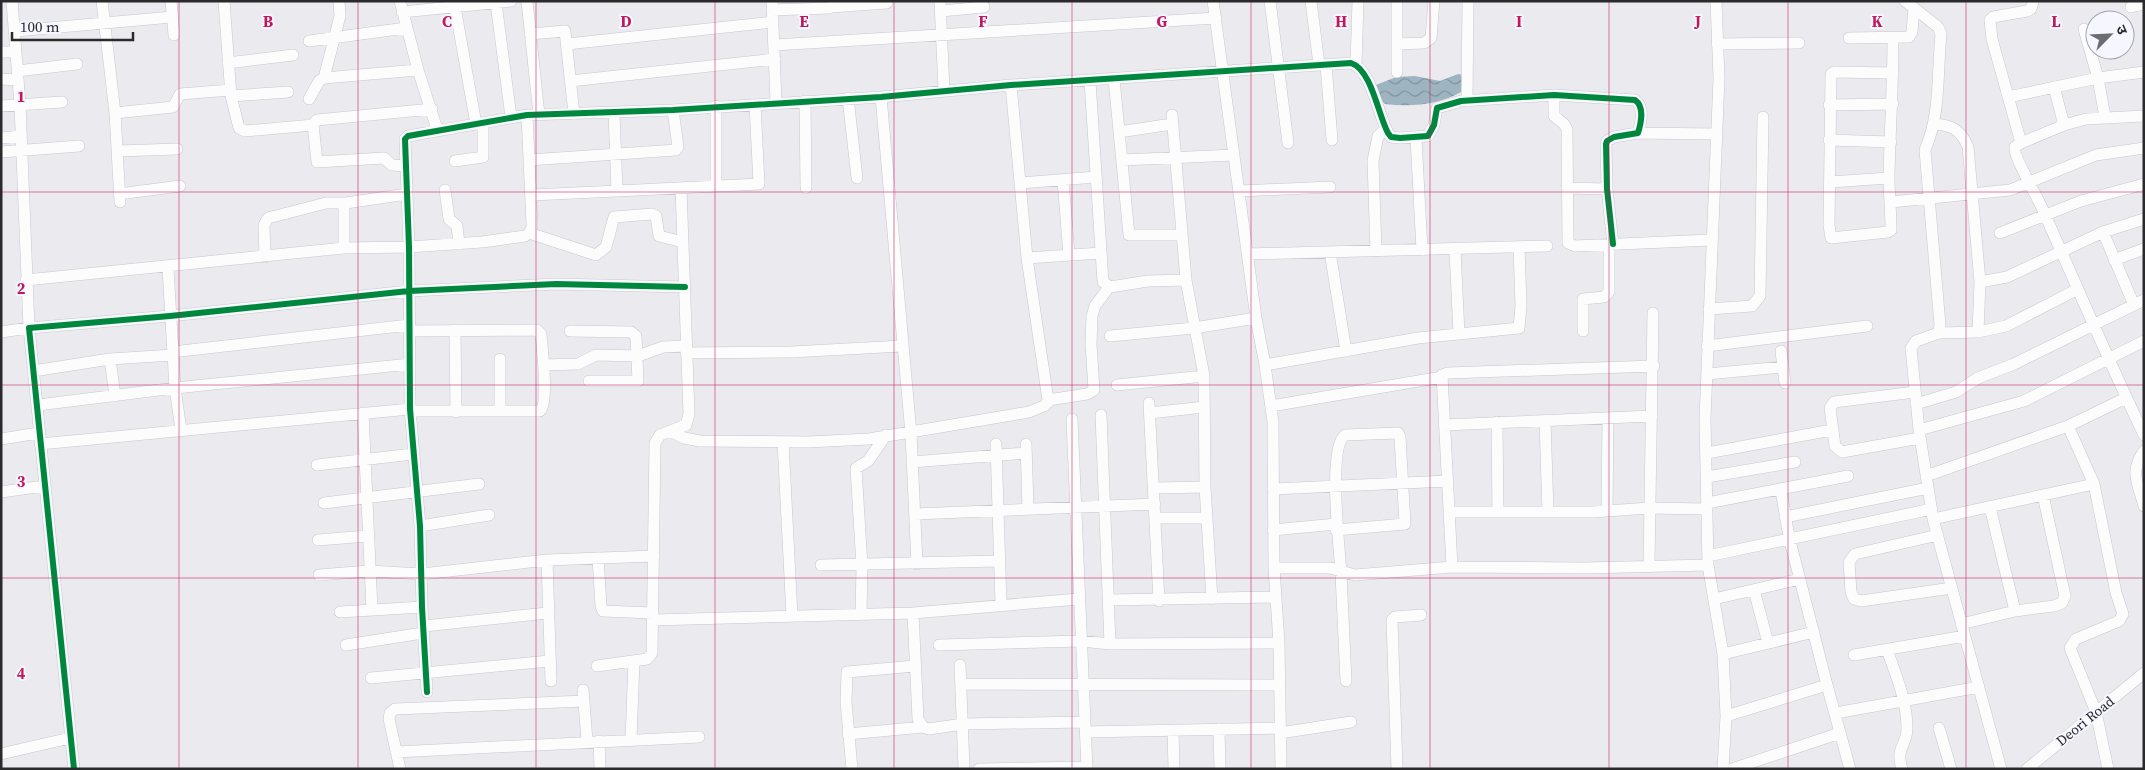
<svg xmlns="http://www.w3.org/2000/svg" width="2145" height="770" viewBox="0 0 2145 770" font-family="'Source Serif 4','Noto Sans Devanagari',serif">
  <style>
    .water { fill: url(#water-waves) }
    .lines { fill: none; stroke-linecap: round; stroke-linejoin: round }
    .minor-casing { stroke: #c8c8cc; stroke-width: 12 }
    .minor { stroke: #fcfcfd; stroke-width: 11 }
    .cycleway-casing { stroke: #f5f6ff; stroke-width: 9 }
    .cycleway { stroke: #00873e; stroke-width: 6 }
    .grid { fill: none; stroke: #c2185b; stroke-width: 1; stroke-opacity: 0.55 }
    .labels { text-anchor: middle; stroke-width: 4; stroke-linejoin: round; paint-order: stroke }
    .street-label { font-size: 14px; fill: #2a2a2d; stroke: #f5f6ff }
    .grid-label { font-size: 16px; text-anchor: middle; font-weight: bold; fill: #c2185b; stroke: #f5f6ff; stroke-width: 4; stroke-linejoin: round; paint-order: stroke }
  </style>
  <defs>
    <pattern id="water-waves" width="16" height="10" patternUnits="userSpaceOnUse" patternTransform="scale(1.25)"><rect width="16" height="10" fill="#9eb5c1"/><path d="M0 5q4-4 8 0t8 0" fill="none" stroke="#81939d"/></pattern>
  </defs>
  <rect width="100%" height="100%" fill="#eaeaef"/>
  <path class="water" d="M1458 74 1463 75V91C1440 105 1411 107 1385 104L1377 96 1376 85 1396 77 1415 76 1440 81Z"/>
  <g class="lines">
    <defs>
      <path id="minor" d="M102 1 115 113 120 202
        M171 1 174 35
        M224 1 231 96 239 128 245 131 313 125
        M400 1 418 70 437 129
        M527 1 539 115
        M772 1 776 102
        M940 1 944 91
        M1213 1 1256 318 1265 365 1273 422 1274 568 1279 643 1281 769
        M1270 1 1288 143
        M1311 1 1319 65
        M1716 1 1719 78 1705 419 1708 565 1723 654 1726 716 1723 769
        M1905 1 1938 27 1941 34C1937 73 1941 113 1925 150L1940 325 1939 333 1916 341 1911 348 1919 430 1933 519 2001 769
        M2033 1 2031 9 2027 11 1993 17 1990 20 1992 39 2021 143 2015 147C2012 154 2038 198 2042 208 2076 284 2108 360 2144 435
        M496 3 511 117
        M455 7 476 124
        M831 7 887 3
        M2131 7 2144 4
        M772 10 829 8 833 6V1
        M941 11 984 7
        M402 12 511 1
        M2084 29 2098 78 2105 117
        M15 31 172 17
        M530 34 565 31 574 114
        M1849 38 1909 37 1912 32 1914 8
        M309 41 406 28
        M567 44 773 22
        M1397 44 1424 43 1431 38 1434 1
        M1717 44 1799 43
        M775 45 1216 18
        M1 52H15
        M228 63 293 55
        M1326 65 1332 140
        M1356 65 1358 1
        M17 71 77 64
        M1397 72V1
        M1893 73 1834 72 1831 74 1829 225 1831 238 1888 232 1891 230C1891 212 1889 194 1889 176 1890 130 1893 84 1893 38
        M324 78 340 16 339 1
        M1 79 18 80
        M1114 79 1129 235H1182
        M570 81 775 59
        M1090 81 1103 282 1110 287 1148 281 1186 280
        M1011 85 1027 258 1048 400 1087 394 1094 390 1091 344 1092 316 1095 306 1109 287
        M2054 87 2064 125
        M1554 95V116L1564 124 1567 129 1568 243 1575 246 1711 240
        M231 96 288 92
        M881 97 911 434 917 564
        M2008 97 2098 78 2144 72
        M848 98 857 178
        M309 99 319 81 324 78 418 70
        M805 101 806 188
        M1467 101 1468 1
        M1829 105 1893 104
        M1 106 62 102
        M115 113 173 107 180 94 231 90
        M614 113 617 191 759 184 755 105
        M1172 115 1186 280 1204 376 1205 487 1212 599
        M1934 124C1952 125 1961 130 1968 147L1980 282 1978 332 1939 333
        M1119 132 1172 124
        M1638 133 1715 134
        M1 138 21 136
        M1416 138 1422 250
        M1829 140 1891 142
        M2021 143 2064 125 2086 119 2144 116
        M118 151 177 149
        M1 152 79 146
        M529 160 676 150 678 147 673 110
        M1122 160 1234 155
        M455 161 483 157V123
        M406 166 392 165 384 158 317 162 313 124 317 120 432 109
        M1063 180 1069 255
        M1830 182 1889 178
        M1020 183 1096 177
        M716 186V106
        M1567 188 1607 189
        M445 190 449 219 457 226 459 244
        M1239 191 1330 187
        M119 194 180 186
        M532 195 617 191
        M1891 202 2010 190 2096 155 2144 148
        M2103 232 2134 305
        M529 233 596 255 606 247 614 217 652 214 656 216 659 236 683 242
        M2000 233 2081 201 2144 184
        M344 248V208L346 203 407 194
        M1455 250 1459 334
        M1376 251 1373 161 1378 136 1386 129
        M1330 252 1346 351
        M1247 254 1547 246
        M265 257 264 225 268 218 326 203H346
        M1027 258 1101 253
        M2114 260 2144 249
        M168 268 175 388 181 430
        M26 280 344 248 409 247 482 242 525 236 531 232 532 225 527 115
        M1980 282 2007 277 2103 232 2144 219
        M1709 309 1752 306 1760 296 1763 117
        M455 330 456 412
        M409 331 537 330 541 334C542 347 549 403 540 411H411
        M570 331 631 332 636 336 638 381H589
        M1583 331V299L1604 297 1609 292V245
        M1 332 29 328 20 105 12 1
        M1978 332 2006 326 2078 289
        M1110 336 1194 328 1256 318
        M1707 346 1867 326
        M1781 351 1785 383
        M172 352 409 325
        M686 353 791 352 902 346
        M110 359 115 396
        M544 365 578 364 596 355 638 356 663 347 686 346
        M1265 365 1418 338 1519 328 1521 306 1519 247
        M33 371 110 359 173 355
        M1707 374 1783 367
        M1117 385 1204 376
        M1915 392 1834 402 1830 408 1835 446 1842 452 1920 438
        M1149 403 1159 601
        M1916 404 1956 392 1978 378 2014 364 2144 300
        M38 405 175 388 410 364
        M1271 406 1442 377
        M500 411V359
        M363 413 372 610
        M1150 413 1204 407
        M1101 415 1110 644
        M1072 419 1087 769
        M1545 421 1548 512
        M1497 422 1498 512
        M1444 425 1652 416
        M2068 426 2094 484 2116 593 2123 614 2119 621 2076 639 2070 648 2096 712 2108 769
        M1919 430 2024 401 2144 341
        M670 431 684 438 700 441 808 442 869 439 1029 412 1044 406 1050 400
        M1 439 39 433
        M783 442 792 616
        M40 444 410 409
        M996 444 1001 605
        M1026 444 1028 508
        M2144 451C2129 472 2138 483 2144 506
        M1707 453 1832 430
        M912 462 1026 453
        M317 465 413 454
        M1926 476 2068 426 2126 398
        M1707 477 1795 462
        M1154 488 1205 487
        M1273 489 1448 481
        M1 492 44 486
        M324 503 479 484
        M1707 503 1848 476
        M1607 511 1608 418
        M1449 512H1593L1649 508 1707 509
        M915 514 1155 504
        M1785 517 1928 488
        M1155 518H1207
        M1933 519 2094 484
        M420 526 489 515
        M1273 530 1336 524
        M1336 530 1405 524 1400 437 1398 433 1345 435C1327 448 1340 551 1341 574 1343 610 1344 645 1346 681
        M1938 535 1855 554 1849 562 1851 592 1854 599 1861 601 1952 588
        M318 540 367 536
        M1708 556 1932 509
        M598 558 601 606 603 611 653 613
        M547 560 551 681
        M821 565 999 561
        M1649 566 1653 313
        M1452 567 1442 375 1448 373 1654 366
        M1274 568H1330L1355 575 1452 567 1585 568 1708 565
        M319 575 369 571 422 574 547 560 654 556
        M1754 590 1768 643
        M1714 599 1800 579
        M1109 600 1276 597
        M2015 611 2054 606 2062 603 2065 596 2043 495
        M340 612 422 607
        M913 613 918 719 923 727 929 729 963 724 1085 722
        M861 614 862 566 856 468 868 461 886 435
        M653 620 913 613 1079 599
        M1961 624 2015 611 1990 507
        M424 626 547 613
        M346 645 423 633
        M939 645 1081 641 1110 644 1279 643
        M1887 650C1896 675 1907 701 1907 728 1907 747 1895 746 1902 769
        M1723 654 1814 632
        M1854 655 1965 636
        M960 665 964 769
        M597 666 647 659 652 653 655 443 660 435 686 425 689 414 681 188
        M371 678 549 661
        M961 684 1279 685
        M1827 685 1850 769
        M583 690 587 741
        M427 692 422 607 420 526 410 409 409 247 405 139 408 136 527 115 673 110 881 97 1011 85 1351 63C1372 70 1378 115 1388 133L1391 137 1400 138 1428 136 1434 125 1437 108 1461 101 1554 95 1635 100C1645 107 1641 123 1638 133L1614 137 1607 141 1606 144 1607 189 1613 244
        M1836 713 1979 687
        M1726 716 1827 685 1789 537 1781 490
        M1939 728 1951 769
        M1219 729 1220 769
        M1173 730 1174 769
        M1086 732 1280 728
        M1280 733 1351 722
        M848 734 923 727
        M631 740 634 661
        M599 741 600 769
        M396 752 699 737
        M1 754 70 738
        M74 769 29 328 170 316 409 291 556 284 685 287
        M400 769 389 719 390 713 395 709 584 701
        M852 769 846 702 847 672 915 666
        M979 769 1087 767
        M1397 769 1392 620 1395 617 1421 615
        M1732 769 1840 733
        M2027 769 2144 673"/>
    </defs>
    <use href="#minor" class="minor-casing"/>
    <use href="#minor" class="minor"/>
    <defs>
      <path id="cycleway" d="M427 692 422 607 420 526 410 409 409 247 405 139 408 136 527 115 673 110 881 97 1011 85 1351 63C1372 70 1378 115 1388 133L1391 137 1400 138 1428 136 1434 125 1437 108 1461 101 1554 95 1635 100C1645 107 1641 123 1638 133L1614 137 1607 141 1606 144 1607 189 1613 244
        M74 769 29 328 170 316 409 291 556 284 685 287"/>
    </defs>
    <use href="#cycleway" class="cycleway-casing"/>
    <use href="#cycleway" class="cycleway"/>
  </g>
  <path class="grid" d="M179 1V769M358 1V769M536 1V769M715 1V769M894 1V769M1072 1V769M1251 1V769M1430 1V769M1609 1V769M1788 1V769M1966 1V769M1 192H2144M1 385H2144M1 578H2144"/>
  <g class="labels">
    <g class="street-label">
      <text transform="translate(2085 721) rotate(-39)" y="5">Deori Road</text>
    </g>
  </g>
  <g class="grid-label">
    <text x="268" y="27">B</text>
    <text x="447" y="27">C</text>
    <text x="626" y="27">D</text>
    <text x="804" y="27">E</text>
    <text x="983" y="27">F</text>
    <text x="1162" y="27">G</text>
    <text x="1341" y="27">H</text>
    <text x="1519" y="27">I</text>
    <text x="1698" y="27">J</text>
    <text x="1877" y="27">K</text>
    <text x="2056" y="27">L</text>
    <text x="21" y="102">1</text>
    <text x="21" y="294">2</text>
    <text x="21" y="487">3</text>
    <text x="21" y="679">4</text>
  </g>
  <rect width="2145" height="770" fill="none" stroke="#2a2a2d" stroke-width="5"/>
  <g transform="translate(2110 35) rotate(66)"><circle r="24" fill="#f5f6ff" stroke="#a4a4ab"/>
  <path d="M0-4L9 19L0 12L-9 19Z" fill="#6d6d71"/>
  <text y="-8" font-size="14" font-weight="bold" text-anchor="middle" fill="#2a2a2d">उ</text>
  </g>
  <path d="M12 32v8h121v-8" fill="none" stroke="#2a2a2d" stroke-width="2.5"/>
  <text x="20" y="32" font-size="15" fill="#2a2a2d" stroke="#f5f6ff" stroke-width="4" paint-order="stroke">100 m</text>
</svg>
